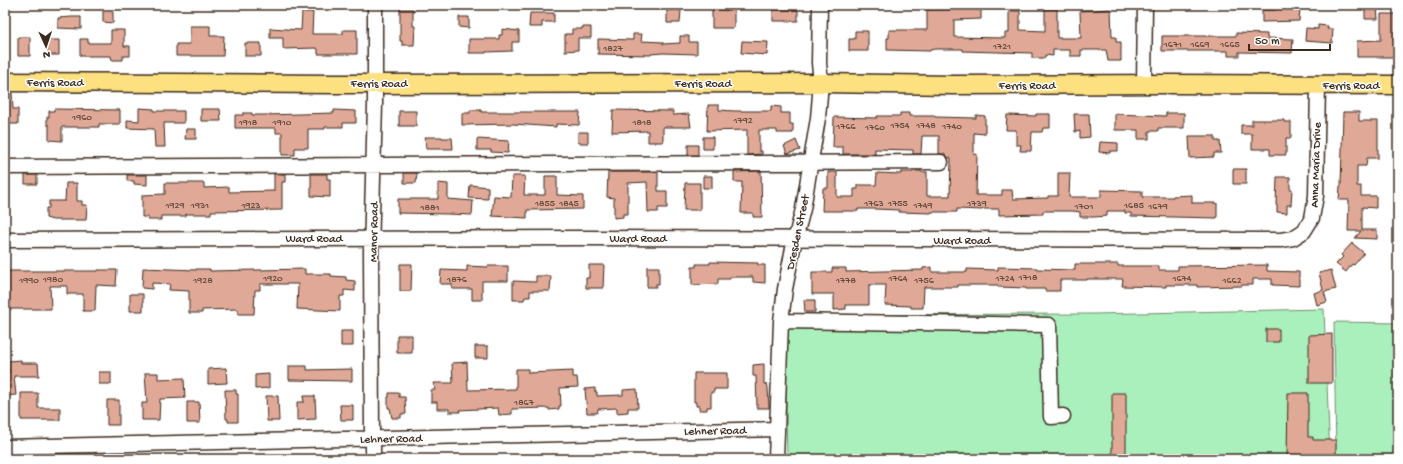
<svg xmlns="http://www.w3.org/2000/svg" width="1403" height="464" viewBox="0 0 1403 464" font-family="'Gochi Hand',sans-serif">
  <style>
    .green { fill: #aaf0bc; stroke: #728d6d }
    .building { fill: #e0a897; stroke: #3b2a1e }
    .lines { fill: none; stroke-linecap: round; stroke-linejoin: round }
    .minor-casing { stroke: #3b2a1e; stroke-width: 17 }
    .major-casing { stroke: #3b2a1e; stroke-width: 21 }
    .minor { stroke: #fff; stroke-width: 14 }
    .major { stroke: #fde080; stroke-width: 18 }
    .labels { text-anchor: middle; stroke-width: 3; stroke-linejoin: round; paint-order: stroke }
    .number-label { font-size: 10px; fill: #644a3c }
    .street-label { font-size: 12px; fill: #3b2a1e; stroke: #fff }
  </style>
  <rect width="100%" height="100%" fill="#fff"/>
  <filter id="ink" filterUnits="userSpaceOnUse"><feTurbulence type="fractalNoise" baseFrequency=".025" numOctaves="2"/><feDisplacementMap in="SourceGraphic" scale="8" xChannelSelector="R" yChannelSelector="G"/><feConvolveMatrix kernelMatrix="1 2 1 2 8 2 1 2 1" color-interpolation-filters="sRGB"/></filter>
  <g filter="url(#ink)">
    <path class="green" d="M1324 309 1330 459H787L784 315 1093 314Z
      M1334 322 1398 323V459H1336Z"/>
    <path class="building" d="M1365 7H1377L1378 19H1365Z
      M1275 8 1300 9 1299 21 1262 22V10H1275Z
      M400 9H413V26H415L414 45H402V41H400Z
      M981 9V19L954 20V37L1005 38V33H1009V11H1020V30L1045 31V9H1057V38H1081L1080 11 1111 9 1112 37H1116V42H1121V61H1108L1106 50H1081V56H1070V50H1053V56L1045 55V58H1032V53L963 51V49H935L930 50V51L887 50V38H889V30H927V10Z
      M667 10H681L680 23H667Z
      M712 10H734V28H712Z
      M773 10H798V21H773Z
      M103 11 113 12V23L103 22Z
      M302 12H313L312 34H343V30H357V54H318V49L316 48 283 49V38H270V28L301 30Z
      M530 13H554V22H542V27H529Z
      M1381 14H1398V57H1357V41L1381 40Z
      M72 17H81V29L58 28V18Z
      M459 17H469V28L459 27Z
      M1318 25 1328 26 1327 29H1333L1332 43 1305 41 1306 28 1318 29Z
      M190 26H210V36H224L223 56H176V44H190Z
      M582 27H591V38H578V50L565 51V34H572V29H582Z
      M502 29 519 31V42H512V51L486 52V53H469V39H499V35H502Z
      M111 30H124V46H130V56H123V60H112L111 56H80V39H88V43H111Z
      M855 31H868V51H849V39H855Z
      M1236 33 1267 34V38L1293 39 1292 53 1239 52V56H1228V51H1162V36H1236Z
      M633 34H642L641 41 663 42V44L680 43V36H689V42H697V54L663 53 651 54V55L598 54V39L633 40Z
      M18 37H30V56H18Z
      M47 40H59V55H47Z
      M742 41 768 42 767 55 741 53Z
      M245 43H261V56H245Z
      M5 93H12L13 109H18V124H5Z
      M708 105H719V110L734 111H771V106L781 107V113H790V124H793V133H777V130H759V151H762V154L747 155V130L707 131Z
      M139 108 154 109V111H184V123H164L165 147H155L154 129 127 128V120L139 121Z
      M54 109 120 110V124H99V127H62V141L49 140V125H47V117H49V111H54Z
      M201 109H220L221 121H201Z
      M334 110 356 111V123H343V127H325V129H308V148H295V155H282V133H276V128H235V115H243V113H252V115H266L334 113Z
      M470 110H481V112H580L579 125 556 124V127L513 124 462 125V113H470Z
      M613 110 673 111V115L689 114 691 127H663V142H648V131L612 132Z
      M399 111H416V126H399Z
      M1343 112H1359V121H1378V158H1367L1366 166H1357V186H1361V196H1376V208L1362 207V230H1377V239L1355 238 1361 231H1348L1349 200H1339L1340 186H1341Z
      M900 113H909V116H935V117L976 118V115L985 116V134L974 133V155L977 154 976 195H1002V190H1012L1013 199 1048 198V196H1058V173H1070L1069 197H1101V190L1142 191V197H1173V196L1192 195V203H1217V218L1131 216V213H1125V211H1107V216L1094 217H1080V212L1073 211H1043V214L999 215V209H982V210L957 209V212H931V213L899 212V210L875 209H858V211H822L823 188H828V172H837V197H854V189H858V185H876L877 173 901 174V172H913V171H921V172H927V196H950L951 158H949L945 154H939V136H922L921 154H913V150L875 149V154H843V147H833L834 117 877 118V116H900Z
      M1166 113H1184V128H1158V131H1149V139H1138V130H1115V114L1166 116Z
      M1036 114H1050V128H1043L1042 132H1032L1031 151H1020L1021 145H1016V130H1006L1007 115 1036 116Z
      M1074 114H1089L1090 137 1080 138V131L1075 132Z
      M1252 120H1284V122H1291V138H1286V155H1270V149H1252V134H1241V125H1252Z
      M186 129H196V139H185Z
      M578 132H588V143H578Z
      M1189 136H1215V141H1220L1221 153H1214V157L1190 158Z
      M425 137H442V138H452L453 149H426Z
      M703 137H713V149H703Z
      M477 139 509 141 508 153 491 152V150H477Z
      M796 140 800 150 787 154 784 146Z
      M1100 142 1118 143V151H1110V153L1099 152Z
      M688 145H698V155H688Z
      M1233 169H1246V184H1233Z
      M761 171 762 217H753V213H741L742 182H734V172Z
      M608 172H658V191H667V208H658V212H648L647 182 628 183V214H623V217L614 218V198L607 197Z
      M404 173H417L416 183H404Z
      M274 174H285V182H282V210L211 211V214H186V216H161V220H148V217H142V195L165 194V183H204V188L229 187V192L274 191Z
      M311 174H327V179H330V197L311 196Z
      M25 175H37V184H25Z
      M127 175H147V185L134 184V181H127Z
      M512 176H525L524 195H545V176H557V195L583 196V209L527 210V218L492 216 494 196 511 197Z
      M703 176H712V188H703Z
      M1277 177H1290V189H1292L1291 205H1287V213L1277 212V205H1276Z
      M66 183H77V201H82V205H87L86 220H53L46 218V208H49V201H65Z
      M438 183 448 184V199L473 201 472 215 447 214 398 213V199H438Z
      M685 183H700V210H684Z
      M470 185 488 187V199L469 198Z
      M1352 243 1364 253 1354 265 1352 264 1346 272 1336 264 1343 257 1341 255Z
      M710 262 758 263V265H765V283L753 282V277H730V279H718V284L692 285V267H696V264H710Z
      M400 264H412L411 291H400Z
      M1075 264H1118V266H1159V270H1178V266L1267 265V271L1299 272V286L1272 285V279H1253V285H1242V286L1197 287V285H1166V287L1122 286 1123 279H1087V280H1060V291H1045V289H1026V288L998 287V285H958V287H924L923 308H911V306L885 305 886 285H869V305H846V309L834 310V294H812V272H832V268H846V272L923 270V268L932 267V272H967V269L998 270V267L1037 268V269L1075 270Z
      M589 265H604L603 288H586V278H589Z
      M467 266 488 267V266H508V281H482V300H472V289H452V284H440L441 270 467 271Z
      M647 267H659V284H656V287H647Z
      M143 268 196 270V269H210V271L305 269V274H331V276L346 277V280L355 281V291L344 290V296H340V311L297 309 298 284H260V290H255L254 314H238V309L202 310V313H189V291L169 290 170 284 152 283V289L142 288Z
      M98 270H117L116 286 96 285 95 311H83V294H67V286H50L51 309H5V271H98Z
      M1331 270 1336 289 1324 292 1327 302 1317 305 1314 293 1323 290 1319 273Z
      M536 276H551L550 291H530V297H525L524 300H513V281L536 282Z
      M130 294H143V311H130Z
      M804 300H815V312H805Z
      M1266 329H1279V342H1266Z
      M341 331H353V346H341Z
      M1332 334V383H1309V335Z
      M397 335H412V353H397Z
      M475 346H488V358H475Z
      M21 360V363H38L39 376H14L16 395 5 396V373H9L8 361Z
      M467 362 468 390 516 389V369H528V373L573 371V377H577L578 387 560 388 561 406H559V409L549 410V408L512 409V414L499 415 498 408 459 410 460 412H449V409H437V402H431V390H435L434 383H453L452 363Z
      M764 364V384H767L768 387 769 408H757L756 376H753V365Z
      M289 366H307V370L352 369V381L289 380Z
      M226 368 227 383 208 384V369Z
      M99 372H111V384H99Z
      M145 373H158V379L184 378 185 398 160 399 159 420H142V403H147Z
      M694 373H727V389H714V392H711V407H707V410H699V406H696V402H694Z
      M269 374V388L255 389V375Z
      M595 388V392H597V396L623 395V390L637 389 638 408H628V412L617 413V408L598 409 597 413H587L585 389Z
      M225 390H236V394H238V422H228V419H226Z
      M21 393H38V408H60V420H21Z
      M389 393H399V397H405L406 414H401V418H392L390 408H388V397H389Z
      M1112 393H1126V459H1112Z
      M1288 393H1308V437H1313V440H1336V459H1287Z
      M266 396H278L279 421H267Z
      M303 396H315L316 419 297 420V402H304Z
      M107 400H119V425H107Z
      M187 402H199L200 423H187Z
      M340 405H353V420H341Z"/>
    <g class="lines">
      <defs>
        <path id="minor" d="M1144 85 1145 5
          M5 167 941 162
          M5 240 578 238 1281 240 1293 238 1304 231 1312 218 1316 196 1318 85
          M781 321 1049 325 1051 417 1063 416
          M5 447 777 429
          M373 459V442L372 434 371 252 375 104V5
          M776 459 781 321 785 289 793 248 803 209 818 118 821 83 819 63 820 5"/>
        <path id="major" d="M5 82 336 84 821 83 953 85 1170 84 1398 85"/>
      </defs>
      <use href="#minor" class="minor-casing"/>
      <use href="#major" class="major-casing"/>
      <use href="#minor" class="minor"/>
      <use href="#major" class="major"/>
    </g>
  </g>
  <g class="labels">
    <g class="number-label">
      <text x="1173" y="47">1671</text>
      <text x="1200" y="47">1669</text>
      <text x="1230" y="47">1665</text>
      <text x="1002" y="49">1721</text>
      <text x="613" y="51">1827</text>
      <text x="82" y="120">1960</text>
      <text x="743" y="123">1792</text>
      <text x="248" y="125">1918</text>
      <text x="282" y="125">1910</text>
      <text x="642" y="125">1818</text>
      <text x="900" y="128">1754</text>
      <text x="926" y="128">1748</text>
      <text x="846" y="129">1766</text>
      <text x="952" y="129">1740</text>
      <text x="875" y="130">1760</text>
      <text x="545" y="206">1855</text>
      <text x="569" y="206">1845</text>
      <text x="874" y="206">1763</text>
      <text x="898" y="206">1755</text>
      <text x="977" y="206">1739</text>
      <text x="175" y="208">1929</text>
      <text x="200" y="208">1931</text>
      <text x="251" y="208">1923</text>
      <text x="923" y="208">1749</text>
      <text x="1134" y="208">1685</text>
      <text x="1084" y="209">1701</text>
      <text x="1158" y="209">1679</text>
      <text x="430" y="210">1881</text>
      <text x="1028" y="280">1718</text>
      <text x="273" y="281">1920</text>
      <text x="898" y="281">1764</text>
      <text x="1005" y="281">1724</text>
      <text x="1182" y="281">1674</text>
      <text x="53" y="282">1980</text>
      <text x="457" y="282">1876</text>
      <text x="29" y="283">1990</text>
      <text x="203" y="283">1928</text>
      <text x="846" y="283">1778</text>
      <text x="924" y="283">1756</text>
      <text x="1232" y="283">1662</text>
      <text x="524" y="405">1867</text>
    </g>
    <g class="street-label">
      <text x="55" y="86">Ferris Road</text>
      <text x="379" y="87">Ferris Road</text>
      <text x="703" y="87">Ferris Road</text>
      <text x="1027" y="89">Ferris Road</text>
      <text x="1351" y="89">Ferris Road</text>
      <text transform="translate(1315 165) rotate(-88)" y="4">Anna Maria Drive</text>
      <text transform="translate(373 232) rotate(-89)" y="4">Manor Road</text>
      <text transform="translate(797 232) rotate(-78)" y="4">Dresden Street</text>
      <text x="314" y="242">Ward Road</text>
      <text x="638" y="242">Ward Road</text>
      <text x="962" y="244">Ward Road</text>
      <text transform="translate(715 430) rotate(-1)" y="4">Lehner Road</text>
      <text transform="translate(391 438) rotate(-1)" y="4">Lehner Road</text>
    </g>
  </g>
  <rect width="1403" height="464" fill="none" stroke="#fff" stroke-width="20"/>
  <rect x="10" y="10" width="1383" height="444" fill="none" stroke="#3b2a1e" stroke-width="1.5" filter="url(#ink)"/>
  <g transform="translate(46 46) rotate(177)" stroke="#ffffff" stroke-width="3" paint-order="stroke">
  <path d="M0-3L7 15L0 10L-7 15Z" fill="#3b2a1e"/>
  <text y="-6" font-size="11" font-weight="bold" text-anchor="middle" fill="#3b2a1e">N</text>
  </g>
  <path d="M1249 44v6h81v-6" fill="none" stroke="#3b2a1e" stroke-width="2"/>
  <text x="1255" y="44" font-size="12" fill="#3b2a1e" stroke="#ffffff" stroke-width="3" paint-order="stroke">50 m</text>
</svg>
